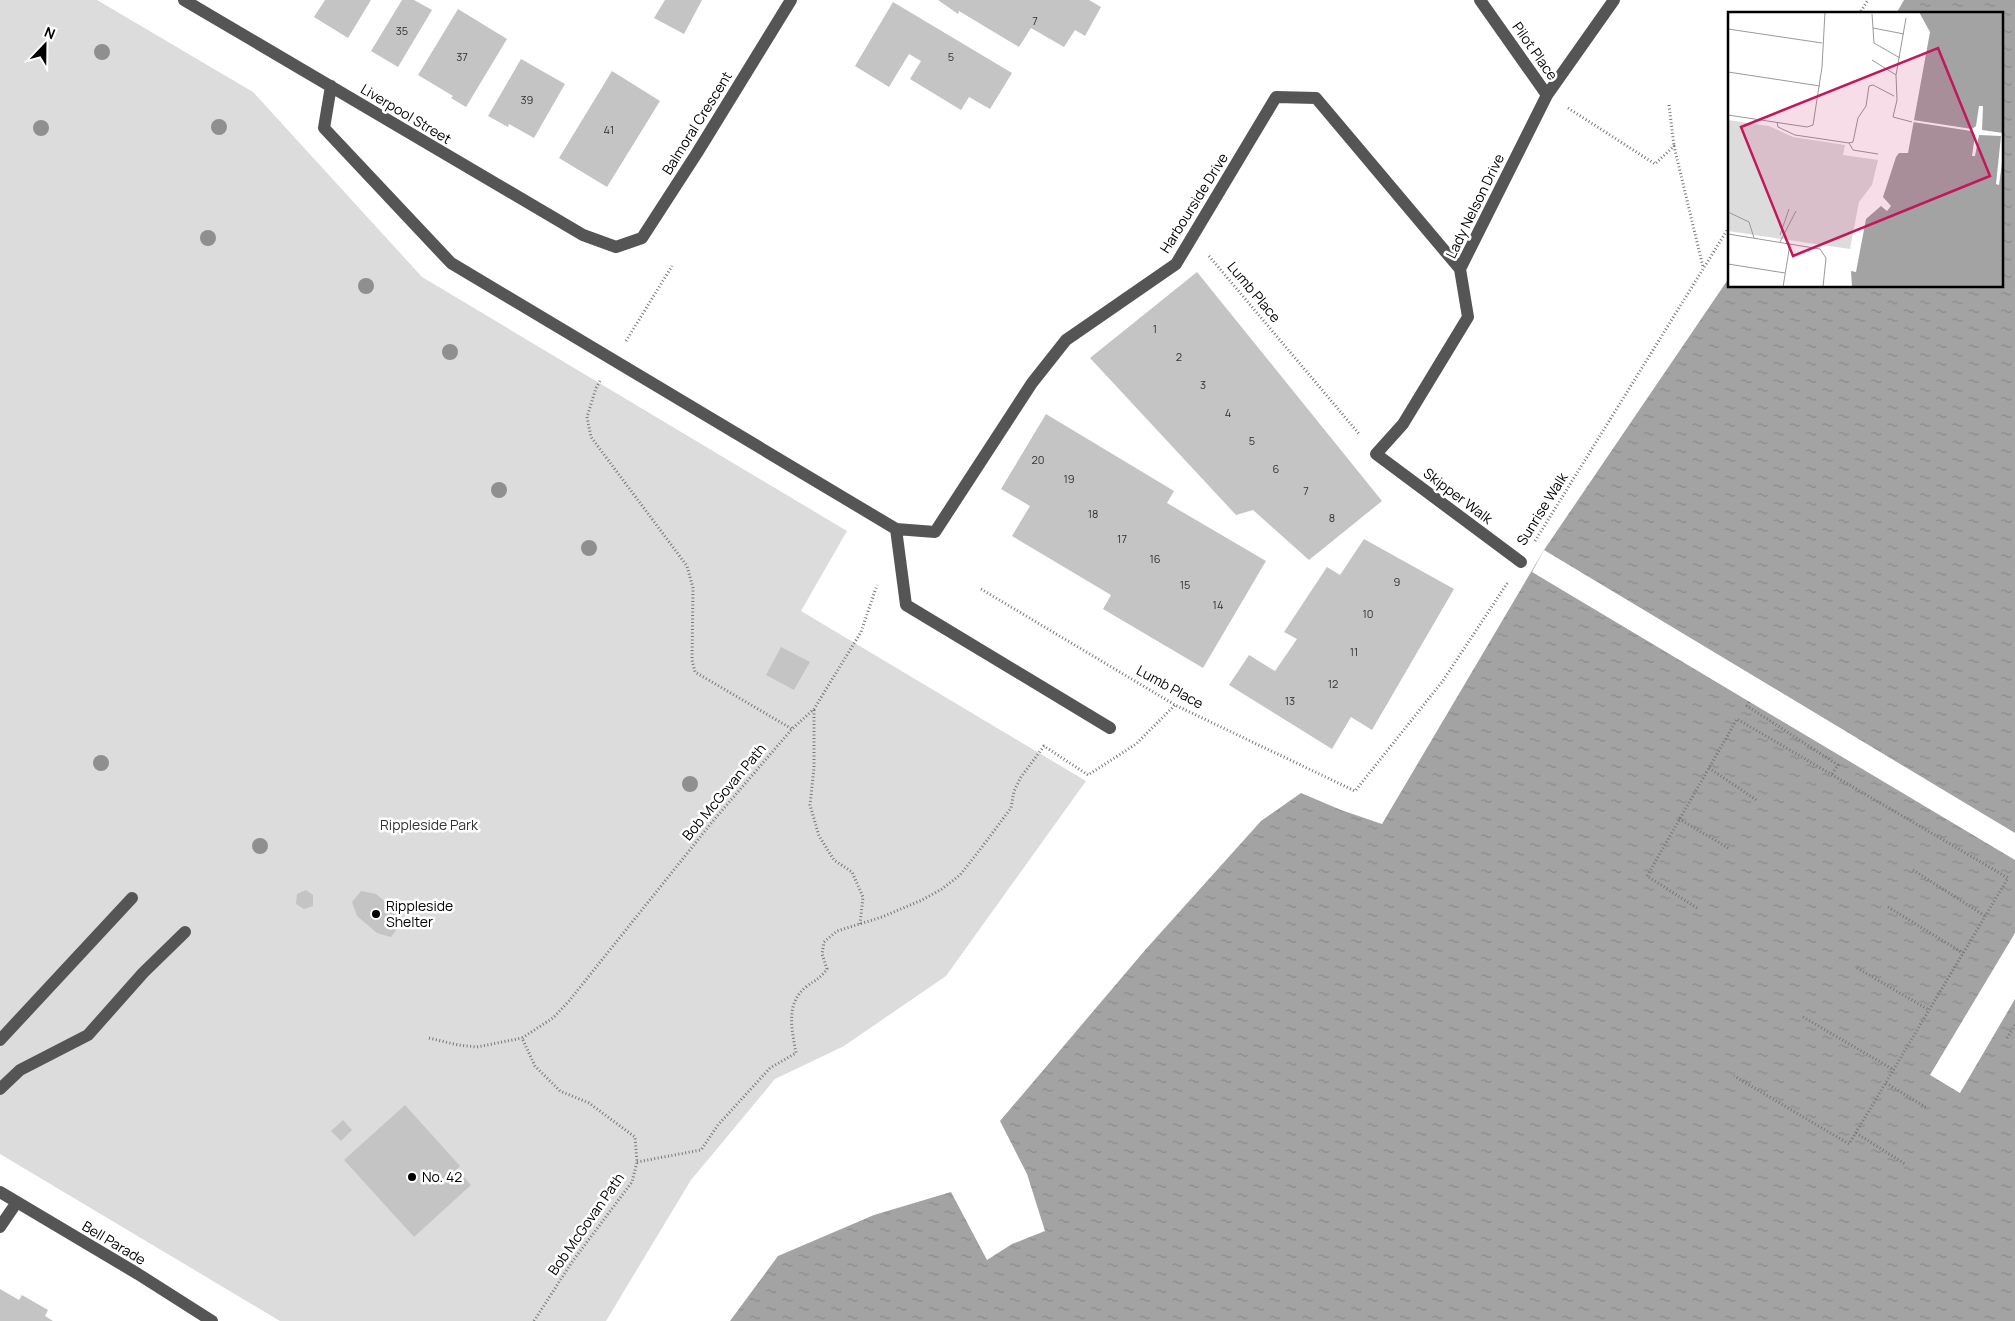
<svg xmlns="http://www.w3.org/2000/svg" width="2015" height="1321" viewBox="0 0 2015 1321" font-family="Manrope,sans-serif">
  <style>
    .park { fill: #dcdcdc }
    .water { fill: url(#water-ripples) }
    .pier { fill: #fff }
    .building { fill: #c4c4c4 }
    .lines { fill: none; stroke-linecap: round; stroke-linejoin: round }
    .path { stroke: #777; stroke-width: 3; stroke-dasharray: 1 2.5; stroke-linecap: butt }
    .minor { stroke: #555; stroke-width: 12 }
    .tree { fill: #8f8f8f }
    .poi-dot { fill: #000; stroke: #fff; stroke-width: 2 }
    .labels { text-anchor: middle; stroke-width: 5; stroke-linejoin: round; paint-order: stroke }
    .number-label { font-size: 11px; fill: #313131 }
    .street-label { font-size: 14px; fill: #000; stroke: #fff }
    .park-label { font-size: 14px; fill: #333; stroke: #fff }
    .poi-label { font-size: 14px; fill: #000; stroke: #fff; text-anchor: start }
    .inset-road { fill: none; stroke: #999; stroke-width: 1 }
    .view { fill: #c2185b; fill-opacity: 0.15; stroke: #c2185b; stroke-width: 2.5 }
    .inset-edge { fill: none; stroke: #000; stroke-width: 2.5 }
  </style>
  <defs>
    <pattern id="water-ripples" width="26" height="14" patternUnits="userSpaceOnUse" patternTransform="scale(1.25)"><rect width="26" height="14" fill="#a3a3a3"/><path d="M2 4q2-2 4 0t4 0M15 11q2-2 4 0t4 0" fill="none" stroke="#8b8b8b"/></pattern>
  </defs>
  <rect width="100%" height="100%" fill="#fff"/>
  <path class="park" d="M0 0H97L253 92 422 277 847 531 801 611 1086 781 946 976 844 1046 775 1079 691 1180 606 1321H280L0 1154Z"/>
  <path class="water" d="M1904 0H2015V1321H730L778 1256 874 1215 951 1192 987 1260 1012 1244 1045 1231 1027 1174 1000 1121 1146 949 1261 821 1301 793 1341 810 1382 824 1544 550 1729 278V286H2001V14H1896Z"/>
  <path class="pier" d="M1544 550 2015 833V860L1532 572Z
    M2015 933V999L1960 1093 1930 1075Z"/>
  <path class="building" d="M325 0H371L348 38 314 17Z
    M402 0H414L432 10 398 67 371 51Z
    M665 0H702L684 34 654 18Z
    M938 0H1089L1101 7 1085 36 1075 30 1064 47 1031 28 1019 47 959 11 958 14Z
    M893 2 1012 73 990 109 969 97 961 110 910 79 921 61 909 54 889 87 855 66Z
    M458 9 507 39 466 107 451 98 453 96 418 75Z
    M521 59 565 84 534 138 509 124 508 127 488 116Z
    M612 71 660 101 607 187 559 158Z
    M1197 272 1382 501 1309 560 1253 510 1236 515 1090 358Z
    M1046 414 1174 491 1167 503 1266 561 1203 668 1103 609 1111 595 1012 536 1030 506 1001 489Z
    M1364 539 1454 589 1372 730 1351 717 1332 749 1229 685 1249 655 1275 671 1297 639 1284 632 1327 567 1340 575Z
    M781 647 810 662 794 690 766 675Z
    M306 890 313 895V906L304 909 296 904 297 894Z
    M361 891 376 894 396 911 401 924 391 937 377 933 357 916 352 902Z
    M405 1105 460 1166 457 1169 471 1185 414 1237 344 1160Z
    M343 1120 352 1130 341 1141 331 1131Z
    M0 1289 19 1300 22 1295 48 1310 45 1316 53 1321H0Z"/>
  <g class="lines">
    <path class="path" d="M1859 14 1868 0
      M1669 105 1674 146
      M1568 108 1655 164 1674 146 1703 267
      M1209 256 1360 435
      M626 341 672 266
      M600 381 596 388 587 417 591 437 687 566 693 588 692 660 695 672 792 729
      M1535 541 1729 227
      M981 589 1175 705 1355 791 1442 682 1508 582
      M1749 702 1747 706 1838 765 1832 774
      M814 710V768L810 805 819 836 834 860 852 872 863 897 860 924
      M1709 768 1758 801
      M1679 819 1730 849
      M1913 870 1985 916
      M1888 907 1963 953
      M1697 908 1647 876 1737 719 2008 878 1849 1144 1734 1076
      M1857 968 1929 1010
      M1803 1017 1894 1070
      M429 1038 458 1045 477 1047 522 1038
      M2007 1038 2015 1025
      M1886 1083 1927 1108
      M1856 1133 1905 1164
      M637 1162 701 1150 718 1125 770 1068 796 1053C792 1030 785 1004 806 987 816 979 819 980 827 969L822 954 824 942 837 931 882 917 922 900 942 889 960 875 979 851 1011 808 1014 791 1021 777 1044 746 1088 775 1136 744 1175 705
      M534 1321 572 1262 632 1182 637 1162 635 1137 589 1103 560 1091 535 1066 522 1038 553 1018 569 1001 713 821 792 729 814 709 861 632 877 585"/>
    <path class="minor" d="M184 0 583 235 616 247 642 238 697 153 791 0
      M1480 0 1547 95
      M331 86 324 128 451 263 896 529 935 532 1032 383 1066 340 1176 264 1276 97 1316 98 1460 269
      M896 529 906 605 1110 728
      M1521 562 1376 454 1403 424 1468 317 1460 269 1547 95 1614 0
      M0 1040 132 898
      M0 1089 20 1070 88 1035 143 973 185 932
      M0 1192 138 1274 212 1321
      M0 1227 17 1202"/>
  </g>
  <g class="tree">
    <circle cx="102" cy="52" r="8"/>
    <circle cx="219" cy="127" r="8"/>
    <circle cx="41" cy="128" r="8"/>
    <circle cx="208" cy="238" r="8"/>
    <circle cx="366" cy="286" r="8"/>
    <circle cx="450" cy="352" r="8"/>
    <circle cx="499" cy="490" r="8"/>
    <circle cx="589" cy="548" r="8"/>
    <circle cx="101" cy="763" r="8"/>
    <circle cx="690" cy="784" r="8"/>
    <circle cx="260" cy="846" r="8"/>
  </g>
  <g class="poi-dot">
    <circle cx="376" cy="914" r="5"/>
    <circle cx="412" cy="1177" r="5"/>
  </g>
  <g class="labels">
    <g class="number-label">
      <text x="1035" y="25">7</text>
      <text x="402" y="35">35</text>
      <text x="462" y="61">37</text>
      <text x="951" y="61">5</text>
      <text x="527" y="104">39</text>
      <text x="609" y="134">41</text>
      <text x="1155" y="333">1</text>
      <text x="1179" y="361">2</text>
      <text x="1203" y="389">3</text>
      <text x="1228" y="417">4</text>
      <text x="1252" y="445">5</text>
      <text x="1038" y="464">20</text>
      <text x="1276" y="473">6</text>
      <text x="1069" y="483">19</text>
      <text x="1306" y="495">7</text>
      <text x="1093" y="518">18</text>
      <text x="1332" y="522">8</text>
      <text x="1122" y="543">17</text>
      <text x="1155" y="563">16</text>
      <text x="1397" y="586">9</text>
      <text x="1185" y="589">15</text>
      <text x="1218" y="609">14</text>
      <text x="1368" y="618">10</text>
      <text x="1354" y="656">11</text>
      <text x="1333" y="688">12</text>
      <text x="1290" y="705">13</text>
    </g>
    <g class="street-label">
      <text transform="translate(1535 51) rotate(55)" y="5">Pilot Place</text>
      <text transform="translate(406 114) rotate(31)" y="5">Liverpool Street</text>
      <text transform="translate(697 123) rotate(-58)" y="5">Balmoral Crescent</text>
      <text transform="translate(1194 203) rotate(-58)" y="5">Harbourside Drive</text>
      <text transform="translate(1475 206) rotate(-64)" y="5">Lady Nelson Drive</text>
      <text transform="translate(1254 292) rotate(50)" y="5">Lumb Place</text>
      <text transform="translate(1458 496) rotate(37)" y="5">Skipper Walk</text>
      <text transform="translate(1542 509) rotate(-58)" y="5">Sunrise Walk</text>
      <text transform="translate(1170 687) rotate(29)" y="5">Lumb Place</text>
      <text transform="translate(724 792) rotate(-50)" y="5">Bob McGovan Path</text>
      <text transform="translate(586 1224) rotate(-55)" y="5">Bob McGovan Path</text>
      <text transform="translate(114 1243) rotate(31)" y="5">Bell Parade</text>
    </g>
    <g class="park-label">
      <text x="429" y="830">Rippleside Park</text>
    </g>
    <g class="poi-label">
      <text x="386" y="911">Rippleside<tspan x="386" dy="16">Shelter</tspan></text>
      <text x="422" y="1182">No. 42</text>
    </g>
  </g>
  <g transform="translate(1728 12)">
    <rect width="275" height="275" fill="#fff"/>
    <path d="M0 108 41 114 65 125 117 133 115 143 150 148 144 173 131 190 122 237 0 219Z" fill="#dcdcdc"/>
    <path d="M191 0H275V275H124L123 259 128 260 138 207 153 194 159 199 163 194 155 185 168 145 171 141H180L202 20Z" fill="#a3a3a3"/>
    <path d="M251 94H255L254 118 275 121V144L271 173 268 172 273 124 251 123 247 144H244L247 123 243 119 185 110V108L244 117 248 114Z" fill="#fff"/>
    <path class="inset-road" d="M144 2 146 31 172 46M178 6 168 63 169 88 165 105 184 110M145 16 176 22M0 17 94 31M144 48 168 63M0 60 92 74M0 103 79 115 85 113 94 55 97 0M49 110 50 115 67 123 121 131 125 130 130 106 138 94 141 74 145 73 166 84M121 131 125 138 150 142M0 200 21 210 26 226M0 222 92 237 98 246 95 275M52 223 61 197M52 230 68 199M0 252 57 261M55 275 62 232"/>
    <path class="view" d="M210 36 262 164 65 244 13 115Z"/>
    <rect width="275" height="275" class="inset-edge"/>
  </g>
  <g transform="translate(45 45) rotate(22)" stroke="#ffffff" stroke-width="4" paint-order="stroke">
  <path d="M0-4L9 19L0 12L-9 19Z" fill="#000000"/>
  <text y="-8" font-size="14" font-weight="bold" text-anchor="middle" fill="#000000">N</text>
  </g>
</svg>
